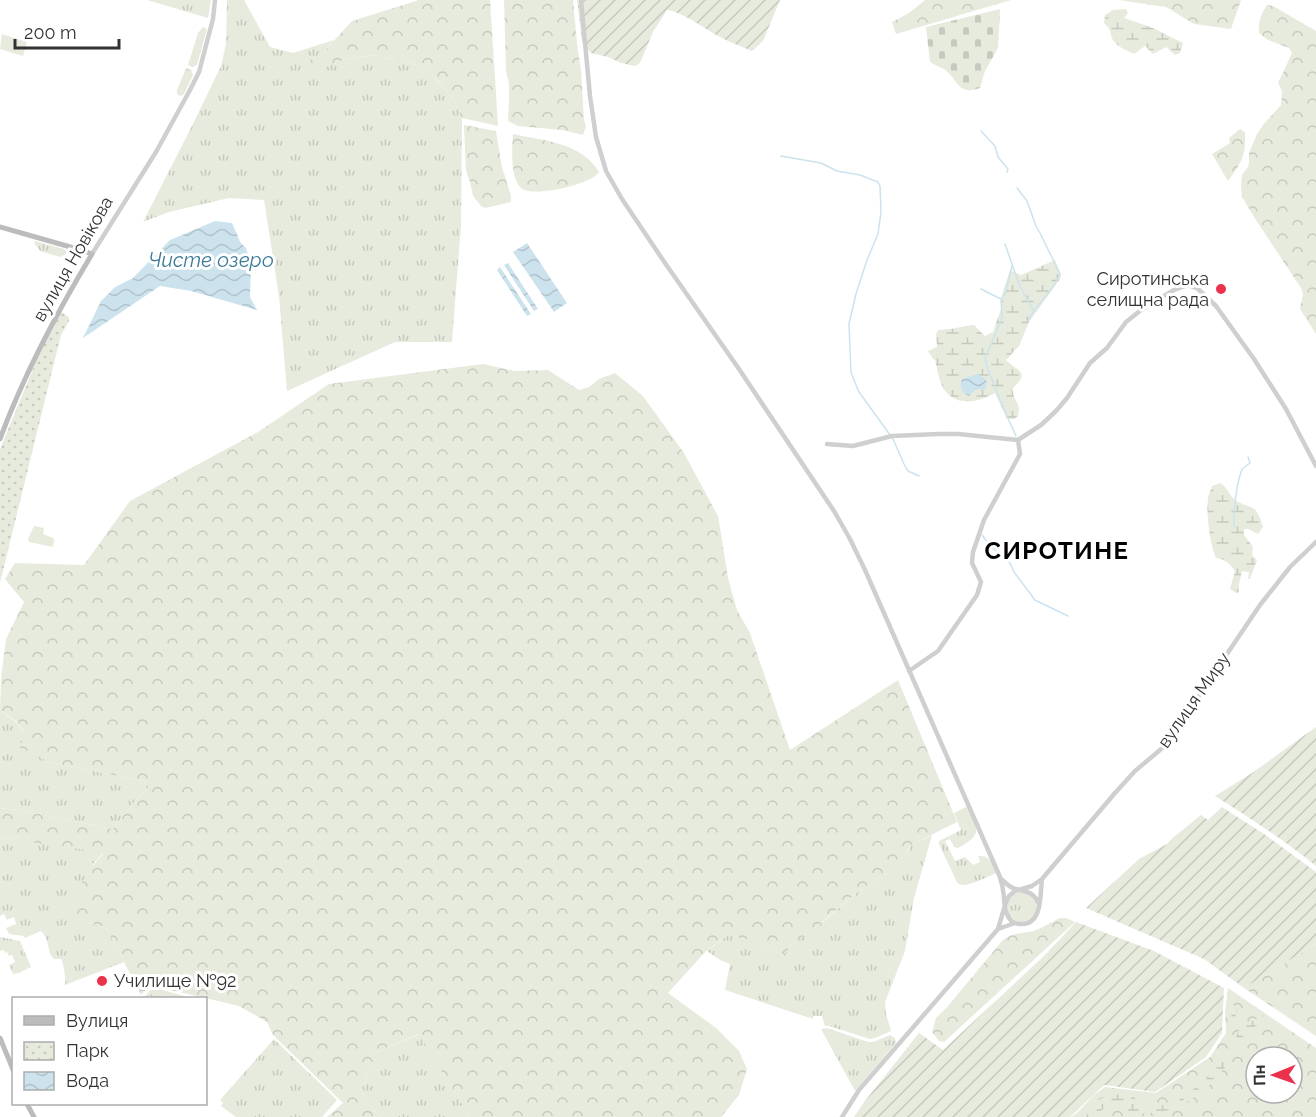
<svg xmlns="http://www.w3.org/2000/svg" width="1316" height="1117" viewBox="0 0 1316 1117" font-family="Raleway,sans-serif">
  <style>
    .grass { fill: url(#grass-tufts) }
    .forest { fill: url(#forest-crowns); fill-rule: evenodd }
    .wetland { fill: url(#wetland-marsh) }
    .cemetery { fill: url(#cemetery-stones) }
    .park { fill: url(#park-dots) }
    .garden { fill: url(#garden-furrows) }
    .pitch { fill: #e6ebdd }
    .water { fill: url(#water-waves) }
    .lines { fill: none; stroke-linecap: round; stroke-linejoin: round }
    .stream { stroke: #cce3ee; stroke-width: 1.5 }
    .tertiary { stroke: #cfcfcf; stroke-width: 4.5 }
    .secondary { stroke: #bcbcbc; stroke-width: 5 }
    .poi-dot { fill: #eb324c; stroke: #fff; stroke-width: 2 }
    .labels { text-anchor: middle; stroke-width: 6; stroke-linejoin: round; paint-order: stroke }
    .street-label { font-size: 18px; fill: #323232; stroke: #fff }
    .poi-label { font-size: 18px; fill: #323232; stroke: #fff; text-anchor: end }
    .water-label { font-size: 20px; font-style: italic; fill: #3c7a97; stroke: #fff }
    .district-label { font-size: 24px; font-weight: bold; letter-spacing: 1.5px; fill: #000; stroke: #fff }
  </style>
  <defs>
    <pattern id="grass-tufts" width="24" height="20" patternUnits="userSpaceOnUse" patternTransform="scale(1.5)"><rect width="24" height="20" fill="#e6ebdd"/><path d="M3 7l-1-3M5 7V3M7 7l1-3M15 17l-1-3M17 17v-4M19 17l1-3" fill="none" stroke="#c6cabe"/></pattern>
    <pattern id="forest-crowns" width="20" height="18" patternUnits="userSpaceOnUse" patternTransform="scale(1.5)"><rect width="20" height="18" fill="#e6ebdd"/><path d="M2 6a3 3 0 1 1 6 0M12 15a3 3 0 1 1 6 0" fill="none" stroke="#c6cabe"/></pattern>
    <pattern id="wetland-marsh" width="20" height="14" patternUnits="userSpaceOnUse" patternTransform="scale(1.5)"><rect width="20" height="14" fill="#e6ebdd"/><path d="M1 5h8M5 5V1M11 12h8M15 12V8" fill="none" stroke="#c6cabe"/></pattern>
    <pattern id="cemetery-stones" width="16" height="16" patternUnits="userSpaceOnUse" patternTransform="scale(1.5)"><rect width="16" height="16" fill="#e6ebdd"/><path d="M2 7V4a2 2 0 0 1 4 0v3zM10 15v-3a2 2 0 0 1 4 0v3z" fill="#c6cabe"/></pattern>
    <pattern id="park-dots" width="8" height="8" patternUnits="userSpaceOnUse" patternTransform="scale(1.5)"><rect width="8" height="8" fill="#e6ebdd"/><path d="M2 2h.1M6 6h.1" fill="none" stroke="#c6cabe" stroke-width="1.8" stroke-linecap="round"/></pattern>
    <pattern id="garden-furrows" width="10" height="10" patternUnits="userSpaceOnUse" patternTransform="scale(1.5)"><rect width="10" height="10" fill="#e6ebdd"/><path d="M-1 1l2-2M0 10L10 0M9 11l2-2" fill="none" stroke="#c6cabe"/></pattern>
    <pattern id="water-waves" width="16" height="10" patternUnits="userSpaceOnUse" patternTransform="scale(1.5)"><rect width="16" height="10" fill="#cce3ee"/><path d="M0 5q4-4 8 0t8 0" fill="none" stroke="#b0c3cd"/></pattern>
  </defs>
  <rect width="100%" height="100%" fill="#fff"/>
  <path class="grass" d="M147 0H211L208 18Z
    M227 0H244L270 47 293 53 334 40 319 57 308 65 310 68 316 71 345 59 376 55 384 59 401 58 429 71 453 98 462 118 461 225 452 342H395L287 391 279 296 264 200 229 198 169 212 143 222 192 126 221 66 226 44Z
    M203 27 207 29 197 65 193 67 188 65 198 33Z
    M186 68 191 70 193 75 184 94 180 96 177 94V90Z
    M35 241 64 249 66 251V254L60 257 40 251 34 243Z
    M0 710 17 723 49 762 153 783 135 801 113 829 19 810 0 808Z
    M968 806C977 830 984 834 958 848L954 847 950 839 945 841 955 861 965 857 973 865 980 862 978 856C990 855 992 863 997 873 989 876 970 886 962 885 957 884 957 882 955 878L939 844V841L961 830 954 813Z
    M932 835 914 898 905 951 885 1002 886 1014 891 1031 875 1038 870 1039 829 1026H825L822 1016H813V1019L725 990 730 964 720 960 707 951 728 935 743 939H758L774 953 782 956 796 941 823 922 860 890 888 873 909 850 911 845Z
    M0 838 101 851 103 853 93 864 87 923 106 927 124 962 65 985C66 979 64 964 61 959H54C46 951 51 941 41 931L25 938 24 936 9 934 6 928 16 924 14 917 7 920 4 914 0 916Z
    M1007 907a15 15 0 1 1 30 0a15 15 0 1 1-30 0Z
    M0 937 20 941 31 967 19 973 13 974 9 965 15 962 12 955 9 956 7 952 5 953 4 950 0 951Z
    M153 987 190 998H191H144Z
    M827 1028 868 1042H873L890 1035 895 1038 896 1043 855 1091 821 1029Z
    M420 1034 470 1117H380L362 1096 367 1070 373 1061 372 1054Z
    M274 1039 337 1100 322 1117H236L221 1106 223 1103 220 1100Z"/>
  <path class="forest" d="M419 0H490L498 126 462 118 453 98 433 75 429 71 401 58 383 59 376 55 345 59 316 72 310 69 308 65 310 60 319 57 352 21Z
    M504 0H573L577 43 581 71 584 120 586 126 583 135 562 130 518 126 508 121 509 102V83L506 70Z
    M925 0H1011L896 34 892 22 909 13Z
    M1119 0H1241L1231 29 1194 24 1166 7Z
    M1267 5 1273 6 1316 31V334L1300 309 1303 294 1301 288 1256 220 1242 197 1241 186 1242 175 1248 167 1249 162V153L1257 134 1263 125 1281 105 1282 92 1278 82 1281 77 1292 53 1289 48 1268 40 1259 33C1258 22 1261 14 1267 5Z
    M464 125 496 131 502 167 511 196V202L485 208 481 206 473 196 470 182 466 171Z
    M1240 129 1245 132C1246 155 1242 162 1228 181L1212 154 1230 143 1229 138Z
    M513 134C544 141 581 142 599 172 591 185 531 198 521 188 510 177 512 148 513 134Z
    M483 364 515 371 548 370 579 390 589 387 599 379 615 373 643 396 684 453 718 516 728 578 737 610 750 633 790 750 898 680 957 822 911 845 903 858 888 873 860 890 815 928 796 941 782 956 774 953 758 939H743L728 935 706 951 668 993 716 1028 739 1051 747 1069 739 1095 721 1117H470L419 1034 372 1054 373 1061 367 1070 362 1096 380 1117H327L343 1103 273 1035 267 1022 239 1006 150 985 141 995 106 927 87 923 68 917C75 892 85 873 103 854L101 852 0 838V808L19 810 113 829 135 801 153 783 49 762 19 747 26 734 17 722 0 710 1 678 6 639 24 602 5 579 15 563 84 565 130 501 258 432 329 384Z
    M1060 918H1066L1075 922 944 1042 939 1041 932 1032 936 1018 948 1006 1002 941C1013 932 1020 934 1033 931 1043 928 1051 922 1060 918Z
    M1316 944V1036L1244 988Z
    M1228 988 1316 1048V1117H1073L1093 1096 1105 1087 1156 1093 1210 1057 1226 1033 1225 1011ZM1256 1057H1292V1093H1256Z"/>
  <path class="wetland" d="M1126 9 1128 13 1124 18 1153 28 1183 43 1180 53 1175 55 1166 47 1153 54 1145 46 1134 54C1128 51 1117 47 1113 40 1109 33 1113 31 1104 23L1105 15 1113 10Z
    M1055 260 1061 275 1060 279 1029 322 1019 346 1006 360C1017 371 1031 372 1013 388 1011 399 1022 402 1018 416L1014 419H1007L995 393C977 403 952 408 941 384 938 376 937 368 935 360L933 359 928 351 937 347 936 334 938 330C951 330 962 326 974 325L985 336 993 332 1001 309 1002 295 1010 270 1021 275Z
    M1220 483C1227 487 1228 493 1233 498 1250 512 1255 499 1263 527L1258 534 1248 529H1244V535L1253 547 1252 555 1257 560 1250 579H1248L1249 572 1242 571 1239 584V592L1236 593 1230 589 1235 571C1230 564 1225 559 1216 558 1210 545 1206 514 1208 500 1208 495 1211 490 1212 486Z
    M1232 1005 1238 1007 1235 1018 1239 1023C1249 1023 1255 1021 1263 1015L1264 1019C1257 1026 1249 1030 1243 1037 1235 1047 1232 1059 1224 1069 1205 1092 1181 1112 1151 1113 1142 1114 1136 1114 1128 1111L1129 1106 1125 1101C1113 1103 1102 1108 1094 1117H1071L1088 1106 1090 1101 1092 1102 1098 1100 1102 1098 1113 1097 1124 1091 1125 1095 1130 1097 1132 1100 1137 1098 1143 1106H1150L1151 1108 1178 1101 1183 1096 1201 1084 1207 1078 1211 1069 1216 1061 1234 1049V1042L1240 1027 1236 1026 1230 1020V1012Z"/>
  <path class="cemetery" d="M1000 9 998 48 985 71 980 88C957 96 959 80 944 69 940 67 934 65 930 62L926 27Z"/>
  <path class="park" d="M61 312 69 317V321L61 335 56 355 0 583V449L40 352Z"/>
  <path class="garden" d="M577 0H780L763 41 752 51C741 46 729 42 718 36 703 28 683 12 667 10L653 32 640 63 635 66 621 63 608 57 591 53 582 42Z
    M1316 727V866C1284 840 1250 818 1215 796L1252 773Z
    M1222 807 1267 836 1316 872V944L1244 988 1204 959 1086 908 1139 859 1167 844 1174 837 1201 815 1208 820Z
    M1076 922 1154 951 1224 988 1222 1033 1206 1057 1155 1092 1104 1085 1070 1117H854L865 1101 919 1033 943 1050 1044 956Z"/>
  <path class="pitch" d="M2 34 27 42 23 56 0 49Z
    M34 526 44 528 43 534 53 538 54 540 53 547 29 542 28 539Z"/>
  <path class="water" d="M215 221 232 223 237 234 240 242 246 248 251 264 250 297 257 310 191 291 160 286 83 338 101 301 115 287 133 278 170 240Z
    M527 243 567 303 554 312 513 252Z
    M508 263 538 309 534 311 504 265Z
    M500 267 531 314 527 316 497 270Z
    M978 374 984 378 987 382 985 390 977 389 969 396C961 392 959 387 962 379L974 375Z"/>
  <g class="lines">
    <path class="stream" d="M981 131 995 146 998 157 1008 169 1007 172
      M781 156 821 163 837 171 860 175 878 182 880 186 881 212 878 234 867 260 856 294 849 324 851 373 859 392 893 439 904 464 908 471 919 476
      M1017 188 1027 201 1036 226 1040 233 1060 274C1053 292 1036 304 1028 321
      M1005 244 1019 284 1033 310
      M981 289 1001 299 1002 318 985 358 987 367 1002 405 1016 436
      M1001 299 1005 294 1012 266
      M1234 527C1234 507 1235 488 1242 469L1250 463 1248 457
      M982 535 992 548 999 553 1010 563 1014 572 1035 600 1068 616"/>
    <path class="tertiary" d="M581 0 590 96 596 137 606 171 622 199 665 263 739 369 834 511 850 539 865 570 1000 877C1001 882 1003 886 1003 891 1005 898 1003 907 1007 914 1009 920 1014 924 1021 924 1043 925 1040 893 1042 879
      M92 254 156 152 190 90 199 72 213 19 215 0
      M827 444 853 446 892 436 938 434H958L1018 440 1041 425 1056 411 1067 398 1090 363 1107 348 1126 322 1141 310 1174 290 1188 285 1197 288 1216 306 1254 359 1286 409 1316 466
      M909 671 938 651 977 595 981 582 972 563 973 552 984 520 1020 454 1018 440
      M1001 879C1005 882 1008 886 1013 888 1024 892 1032 890 1038 902
      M998 929 1015 923
      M842 1117 859 1090 998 929 1006 902 1009 896 1015 891 1032 886 1042 879 1115 793 1135 771 1160 750 1167 743 1260 605 1290 567 1316 542"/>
    <path class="secondary" d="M0 227 81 250 92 254C56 314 24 374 0 439
      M0 1038 14 1072
      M27 1104 34 1117"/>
  </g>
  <g class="poi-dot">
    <circle cx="1221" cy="289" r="6"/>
    <circle cx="102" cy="981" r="6"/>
  </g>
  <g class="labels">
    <g class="street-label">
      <text transform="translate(73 259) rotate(-60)" y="6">вулиця Новікова</text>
      <text transform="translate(1194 700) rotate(-55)" y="6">вулиця Миру</text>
    </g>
    <g class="poi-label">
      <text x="1209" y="285">Сиротинська<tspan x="1209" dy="21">селищна рада</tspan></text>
      <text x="114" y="987" text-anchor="start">Училище №92</text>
    </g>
    <g class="water-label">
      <text x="211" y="267">Чисте озеро</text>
    </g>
    <g class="district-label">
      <text x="1057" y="559">СИРОТИНЕ</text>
    </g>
  </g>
  <rect x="12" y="997" width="195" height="108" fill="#ffffff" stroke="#adadad" stroke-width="1.5"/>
  <rect x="24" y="1016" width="30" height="9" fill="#bcbcbc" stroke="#adadad" stroke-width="1.5"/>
  <text x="66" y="1027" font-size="18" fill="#323232">Вулиця</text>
  <rect x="24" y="1042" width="30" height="18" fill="url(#park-dots)" stroke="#adadad" stroke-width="1.5"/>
  <text x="66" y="1057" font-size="18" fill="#323232">Парк</text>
  <rect x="24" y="1072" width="30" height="18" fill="url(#water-waves)" stroke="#adadad" stroke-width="1.5"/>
  <text x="66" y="1087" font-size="18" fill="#323232">Вода</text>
  <g transform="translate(1274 1075) rotate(269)"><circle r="28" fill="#ffffff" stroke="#adadad" stroke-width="1.5"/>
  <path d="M0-4.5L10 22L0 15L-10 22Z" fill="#eb324c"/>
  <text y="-9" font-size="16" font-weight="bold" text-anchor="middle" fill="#323232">Пн</text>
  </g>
  <path d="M15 39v9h104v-9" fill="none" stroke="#323232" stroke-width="3"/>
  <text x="24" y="39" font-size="18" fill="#323232" stroke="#ffffff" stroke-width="4.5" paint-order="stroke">200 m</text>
</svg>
